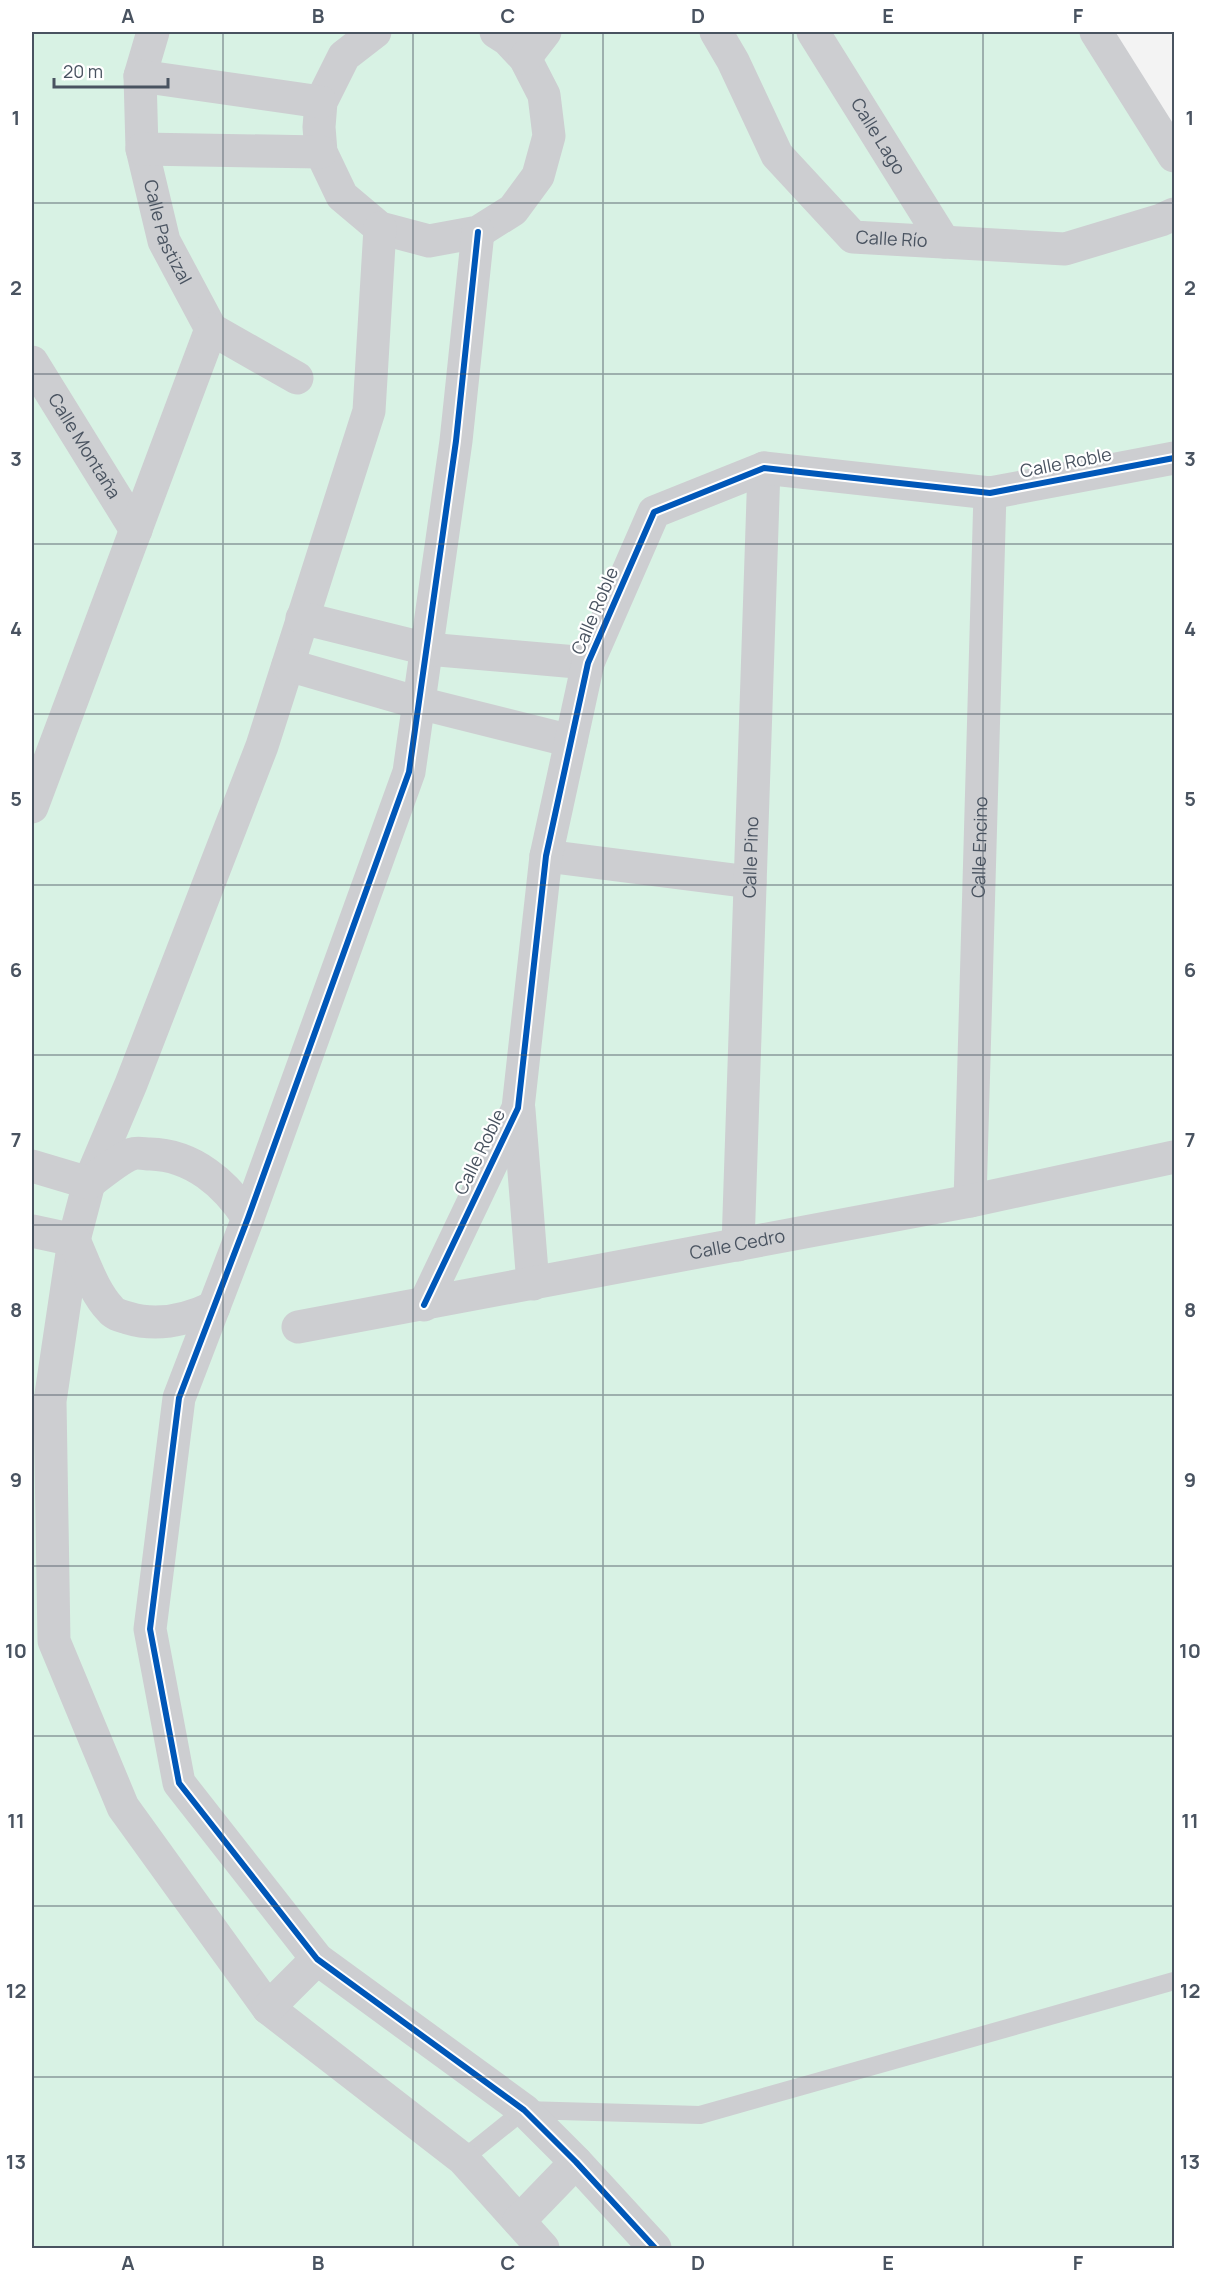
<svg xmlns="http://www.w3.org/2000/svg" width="1206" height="2280" viewBox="0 0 1206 2280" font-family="Manrope,sans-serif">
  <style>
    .green { fill: #d8f2e4 }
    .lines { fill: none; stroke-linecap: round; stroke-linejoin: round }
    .service { stroke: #cdced1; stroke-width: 18 }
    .minor { stroke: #cdced1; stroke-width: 33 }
    .cycleway-casing { stroke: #fff; stroke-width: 10 }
    .cycleway { stroke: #0057b8; stroke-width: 6 }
    .grid { fill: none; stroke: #495360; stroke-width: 1.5; stroke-opacity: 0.55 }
    .labels { text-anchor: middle; stroke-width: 4.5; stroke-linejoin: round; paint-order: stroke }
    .street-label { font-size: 18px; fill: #495360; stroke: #fff }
    .neatline { fill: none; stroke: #495360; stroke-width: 2 }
    .grid-label { font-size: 20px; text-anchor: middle; font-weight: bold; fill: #495360 }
  </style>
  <rect width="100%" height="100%" fill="#f3f3f3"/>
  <path class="green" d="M32 32H1081L1174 153V2248H32Z"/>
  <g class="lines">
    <path class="service" d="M463 2159 524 2110 700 2115 1174 1981"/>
    <g class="minor">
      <path id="s1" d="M153 32 140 76 142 149 164 241 211 329 297 378"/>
      <path d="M375 32 344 56 321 102 319 127 321 152 342 196 380 228 429 241 478 232 513 210 538 176 549 136 544 95 525 58 507 39 496 32"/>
      <path id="s2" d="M716 32 733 61 777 155 853 237 1065 249 1161 220 1174 214"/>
      <path id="s3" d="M813 32 944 242"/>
      <path d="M1096 32 1174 156"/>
      <path d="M525 58 545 32"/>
      <path d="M140 76 321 102"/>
      <path d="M142 149 321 152"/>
      <path d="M380 228 369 411 262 746 131 1084 89 1183 74 1240 50 1401 54 1641 123 1807 268 2008 463 2159 543 2248"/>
      <path d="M478 232 456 441 409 772 248 1218 179 1398 150 1629 179 1783 317 1959 524 2110 576 2162 655 2248"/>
      <path id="s4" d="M32 362 136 530"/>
      <path d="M302 618 427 649 588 663"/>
      <path d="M288 665 419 703 571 741"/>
      <path d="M32 807 211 329"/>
      <path d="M546 856 750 882"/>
      <path d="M519 1110 533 1284"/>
      <path d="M32 1166 89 1183C98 1176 122 1157 132 1154 137 1152 145 1154 150 1154 193 1155 226 1184 248 1218"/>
      <path id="s5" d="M970 1201 990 493"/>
      <path d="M32 1231 74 1240C85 1264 93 1291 111 1310 115 1315 122 1316 128 1318 157 1327 187 1320 214 1307"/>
      <path id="s6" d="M738 1245 764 468"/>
      <path d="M424 1305 518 1108 546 856 588 663 654 512 764 468 990 493 1174 458"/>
      <path id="s7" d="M298 1327 970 1201 1174 1157"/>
      <path d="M268 2008 317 1959"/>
      <path d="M519 2221 576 2162"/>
    </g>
    <defs>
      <path id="cycleway" d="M478 232 456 441 409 772 248 1218 179 1398 150 1629 179 1783 317 1959 524 2110 576 2162 655 2248
        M424 1305 518 1108 546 856 588 663 654 512 764 468 990 493 1174 458"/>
    </defs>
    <use href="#cycleway" class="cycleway-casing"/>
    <use href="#cycleway" class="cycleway"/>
  </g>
  <path class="grid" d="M223 32V2248M413 32V2248M603 32V2248M793 32V2248M983 32V2248M32 203H1174M32 374H1174M32 544H1174M32 714H1174M32 885H1174M32 1055H1174M32 1225H1174M32 1395H1174M32 1566H1174M32 1736H1174M32 1906H1174M32 2077H1174"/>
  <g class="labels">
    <g class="street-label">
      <text dy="6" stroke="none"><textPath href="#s3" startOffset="123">Calle Lago</textPath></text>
      <text dy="6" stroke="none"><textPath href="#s1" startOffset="206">Calle Pastizal</textPath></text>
      <text dy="6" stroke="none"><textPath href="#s2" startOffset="288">Calle Río</textPath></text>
      <text dy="6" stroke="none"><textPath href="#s4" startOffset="99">Calle Montaña</textPath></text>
      <text transform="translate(1066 463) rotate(-11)" y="6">Calle Roble</text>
      <text transform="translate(595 611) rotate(-67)" y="6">Calle Roble</text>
      <text dy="6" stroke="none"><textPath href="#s5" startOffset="354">Calle Encino</textPath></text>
      <text dy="6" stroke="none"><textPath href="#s6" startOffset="388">Calle Pino</textPath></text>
      <text transform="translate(480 1152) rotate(-64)" y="6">Calle Roble</text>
      <text dy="6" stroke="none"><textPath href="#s7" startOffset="447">Calle Cedro</textPath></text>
    </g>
  </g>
  <rect width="1206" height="2280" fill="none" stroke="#ffffff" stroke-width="66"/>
  <path d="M54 78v9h114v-9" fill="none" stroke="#495360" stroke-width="3"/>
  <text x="63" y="78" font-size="18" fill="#495360" stroke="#ffffff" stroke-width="4.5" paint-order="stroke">20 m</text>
  <rect x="33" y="33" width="1140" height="2214" class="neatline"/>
  <g class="grid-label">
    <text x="128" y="23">A</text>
    <text x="318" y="23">B</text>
    <text x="508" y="23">C</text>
    <text x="698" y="23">D</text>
    <text x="888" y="23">E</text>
    <text x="1078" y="23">F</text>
    <text x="16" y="125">1</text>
    <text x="1190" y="125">1</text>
    <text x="16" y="295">2</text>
    <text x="1190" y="295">2</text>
    <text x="16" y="466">3</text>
    <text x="1190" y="466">3</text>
    <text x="16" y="636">4</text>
    <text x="1190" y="636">4</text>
    <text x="16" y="806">5</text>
    <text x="1190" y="806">5</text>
    <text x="16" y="977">6</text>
    <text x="1190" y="977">6</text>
    <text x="16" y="1147">7</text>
    <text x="1190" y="1147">7</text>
    <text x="16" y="1317">8</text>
    <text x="1190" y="1317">8</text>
    <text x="16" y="1487">9</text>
    <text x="1190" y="1487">9</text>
    <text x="16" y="1658">10</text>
    <text x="1190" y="1658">10</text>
    <text x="16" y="1828">11</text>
    <text x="1190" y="1828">11</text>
    <text x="16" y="1998">12</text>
    <text x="1190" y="1998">12</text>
    <text x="16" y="2169">13</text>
    <text x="1190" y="2169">13</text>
    <text x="128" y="2270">A</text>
    <text x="318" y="2270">B</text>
    <text x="508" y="2270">C</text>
    <text x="698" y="2270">D</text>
    <text x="888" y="2270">E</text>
    <text x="1078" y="2270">F</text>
  </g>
</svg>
